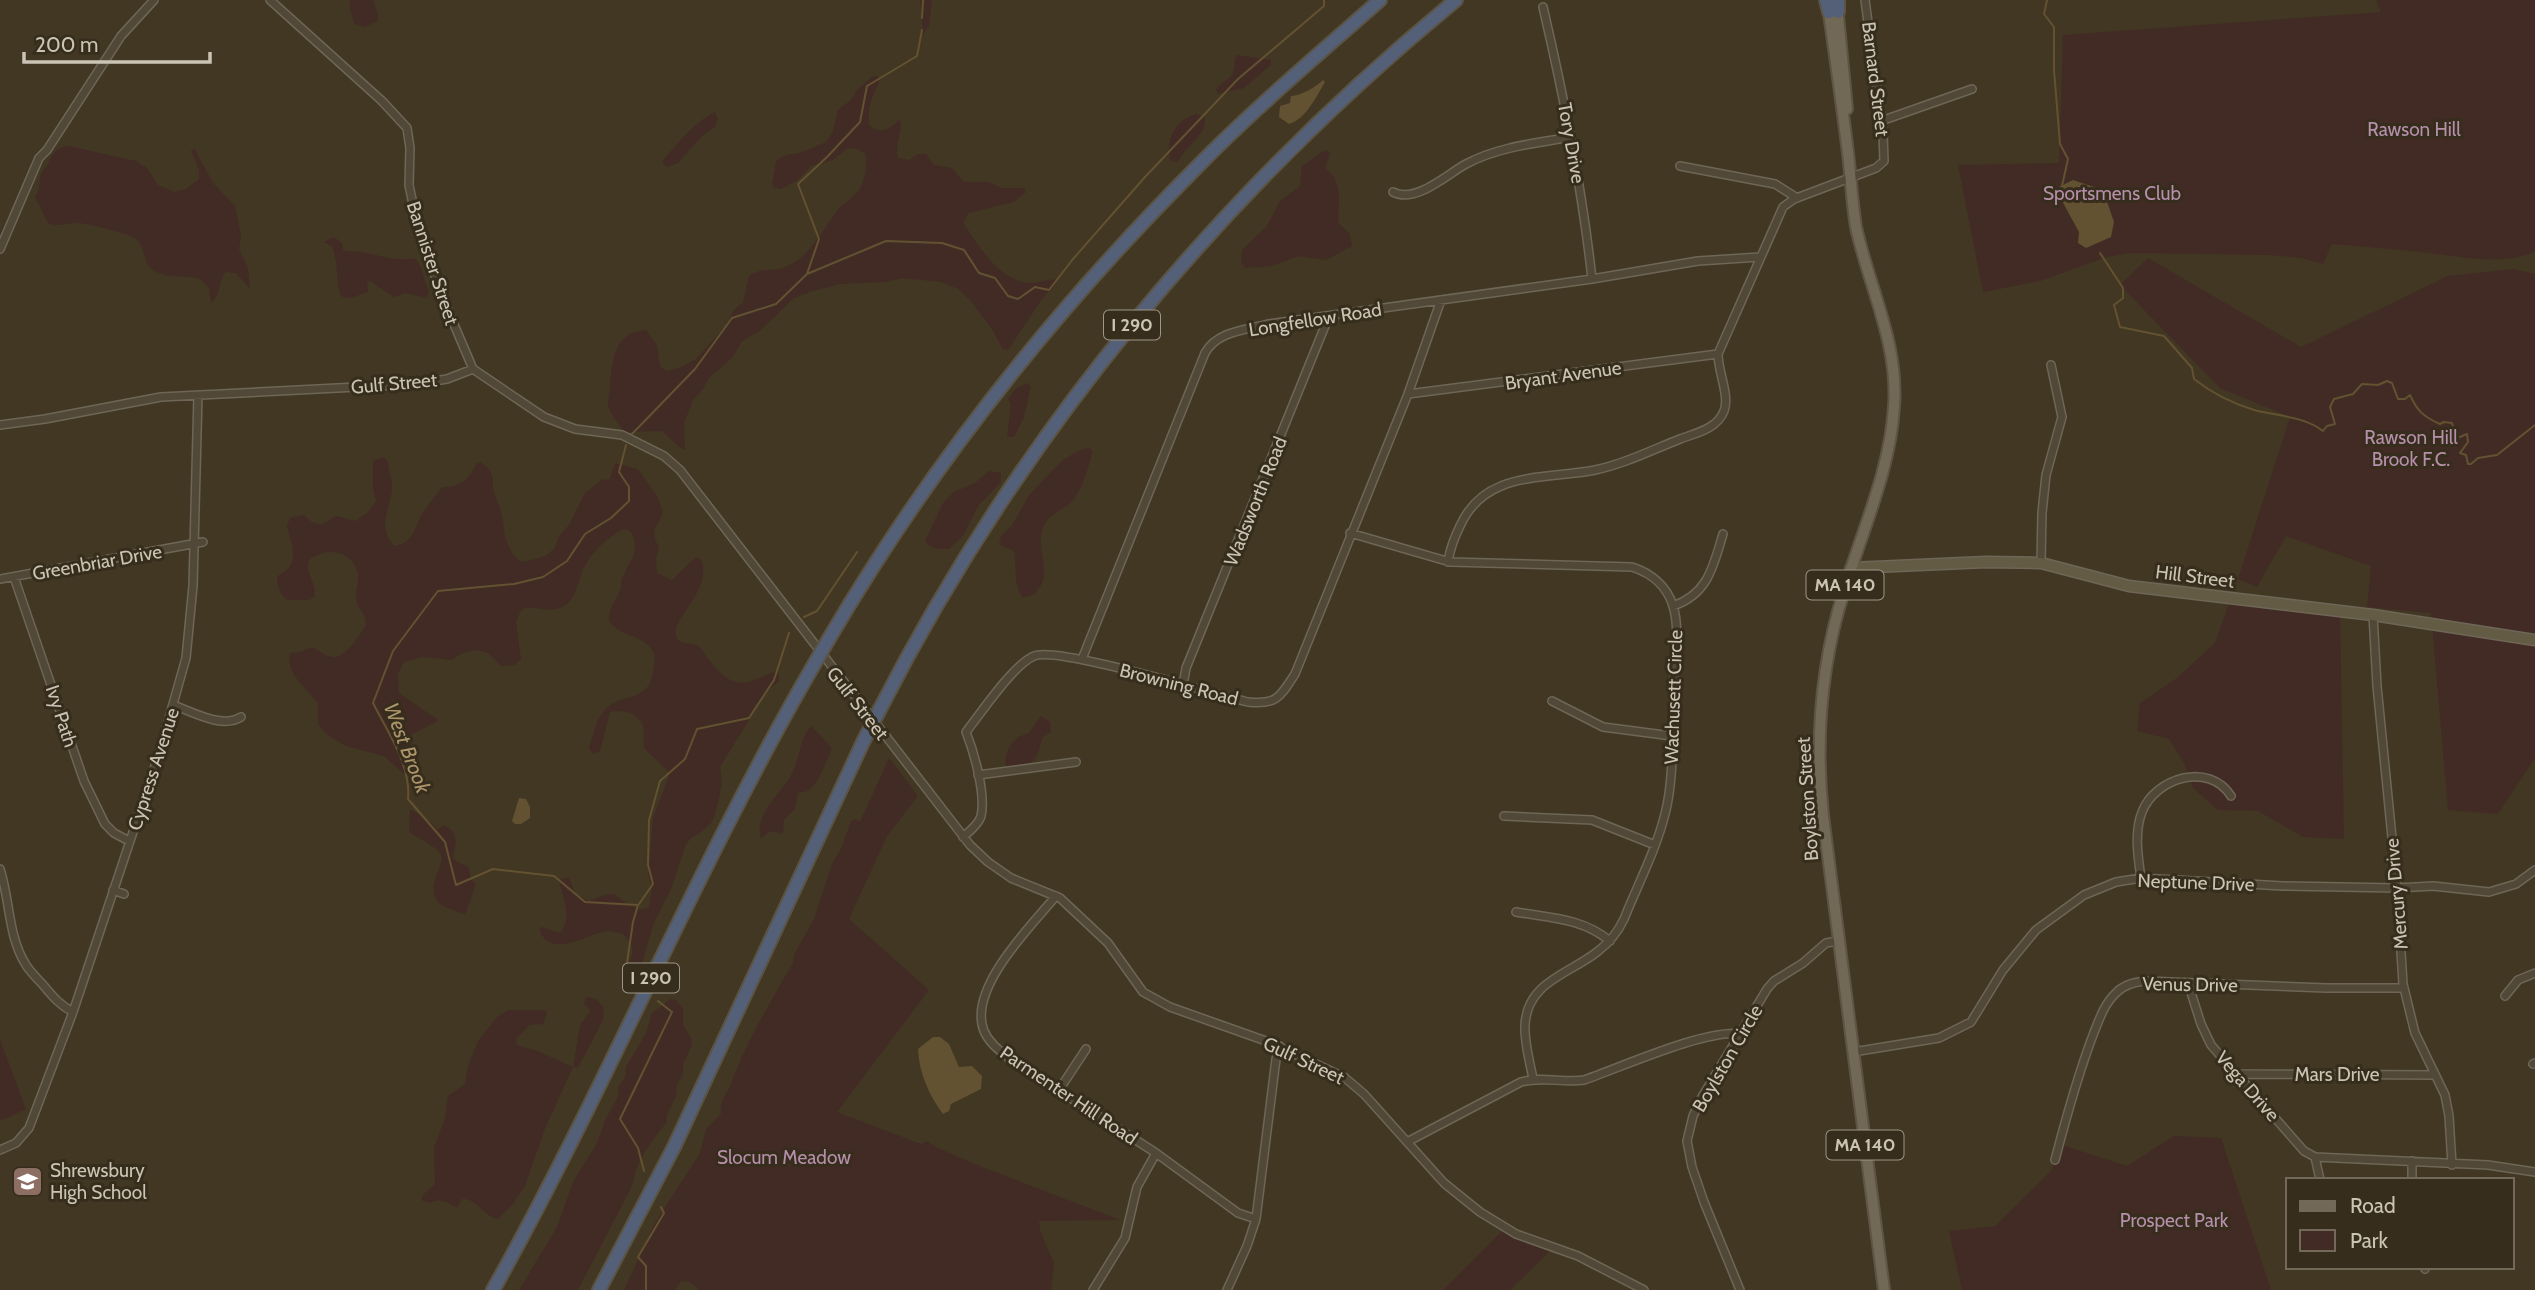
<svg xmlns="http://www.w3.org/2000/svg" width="2535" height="1290" viewBox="0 0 2535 1290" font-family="Cabin,sans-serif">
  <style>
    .green { fill: #422b25 }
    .water { fill: #635231 }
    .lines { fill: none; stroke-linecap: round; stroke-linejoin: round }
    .stream { stroke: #635231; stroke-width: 2 }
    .street-casing { stroke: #6e6656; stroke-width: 10 }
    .secondary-casing { stroke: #6e6656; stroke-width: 13 }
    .primary-casing { stroke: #5d5444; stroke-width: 14 }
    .highway-casing { stroke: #5b5343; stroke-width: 16 }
    .street { stroke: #514838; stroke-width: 7 }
    .secondary { stroke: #645b45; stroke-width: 10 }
    .primary { stroke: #716856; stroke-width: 10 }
    .highway { stroke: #545f78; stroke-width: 12 }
    .highway-bridge-casing { stroke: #5b5343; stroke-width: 16; stroke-linecap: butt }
    .highway-bridge { stroke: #545f78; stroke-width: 12 }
    .labels { text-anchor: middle; stroke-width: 6; stroke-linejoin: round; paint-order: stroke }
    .shield { fill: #362d1d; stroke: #9e9787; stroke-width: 2 }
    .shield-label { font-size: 18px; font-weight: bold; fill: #cbc4b4 }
    .street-label { font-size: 19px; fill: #cbc4b4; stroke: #362d1d }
    .park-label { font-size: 19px; fill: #b68faa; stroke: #362d1d }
    .poi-label { font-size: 19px; fill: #cbc4b4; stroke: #362d1d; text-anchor: start }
    .water-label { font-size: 21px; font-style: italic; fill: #ad956b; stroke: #362d1d }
  </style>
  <rect width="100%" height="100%" fill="#413723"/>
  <path class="green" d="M350 0H373L378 14V21L365 27 354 24 350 9Z
    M920 0H932L929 26 923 35Z
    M2376 0H2535V252C2500 266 2465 257 2429 253 2397 249 2364 247 2332 244L2323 264 2301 258 2270 255 2131 253 2107 257 2040 281 1983 292 1958 165 2059 163 2063 35 2381 12Z
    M1237 55 1271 60V65L1244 88 1218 94 1216 90C1220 82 1230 81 1233 73 1236 65 1233 61 1237 55Z
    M873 76H878L879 83C872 95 867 111 869 125 881 135 889 129 900 120 903 134 894 145 898 158L909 160 918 154H926L934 165 952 168 964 182H988L1001 188H1024L1026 192 1013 202 969 213 963 222C979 247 1001 285 1035 283 1043 282 1048 278 1057 280 1055 289 1048 290 1043 298 1031 315 1020 332 1008 350L1003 349 993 331 971 301 958 289 941 282 902 278 886 282 840 284 813 291 794 298 760 331 742 341 733 357 708 379 703 389 693 400 684 423 685 449H682L662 431 625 432C619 424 609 414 608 404 608 398 610 392 610 387 612 362 613 332 646 330L657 345 660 367 667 371 679 368 696 359 724 328 734 310 743 302 749 276C761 267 772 272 785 267 808 259 823 230 836 212 842 203 854 198 859 190 866 178 867 165 865 153L857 149 848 148 833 160 811 166 798 180 781 189 774 188 772 185 776 161 786 155 800 153 826 142 833 131 838 110 851 100 857 90Z
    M715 112 718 119 715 127 702 136 678 163 668 167 663 164V160C678 144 694 122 715 112Z
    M1196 114 1204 117C1210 133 1185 146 1178 162L1170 161C1166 138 1174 122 1196 114Z
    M69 146 136 161 147 168 158 185 175 192 186 189 199 179V170L191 151 194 148 213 183 235 206 241 236 239 249 248 268 250 289 236 273 226 272C218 281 221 296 211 303L209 288 200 279C184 274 166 280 152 269 141 260 146 244 133 237 122 232 93 225 80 223 68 222 59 228 48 223L35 197C41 189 38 183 41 174 42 171 46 168 48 164 52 153 56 148 69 146Z
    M1327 150 1330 154 1325 168C1344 181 1338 203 1338 222L1350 234 1352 246 1326 260 1298 256 1272 266 1245 268 1241 262 1242 250 1267 226 1280 201 1300 186 1302 166C1312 161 1317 153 1327 150Z
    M334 237 342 243 343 250C349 252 354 251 361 252 379 255 397 262 415 258 423 266 423 280 429 290L427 298 405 293 394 297 370 281 367 283 368 292C362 293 352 299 346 298 342 297 340 295 339 291 336 276 338 261 332 246L324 242Z
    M2148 258 2301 347 2448 276 2513 269 2535 274V758L2498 814 2448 810 2431 613 2367 607 2371 566 2286 536 2257 587 2238 579 2290 417 2220 388 2120 285Z
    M1027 383 1031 386 1024 417 1014 437H1007L1011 404 1008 399 1015 389Z
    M1089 448 1092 451C1090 465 1080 497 1068 505 1059 512 1049 514 1044 526 1035 545 1048 564 1043 580 1042 585 1037 590 1035 594L1023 598C1013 587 1017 566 1014 551L999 545 1001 536 1012 525 1030 494 1064 459 1083 449Z
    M383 457 388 461C388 470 393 479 392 488 391 510 375 526 395 546 413 543 415 528 422 514 428 504 436 496 442 487 459 488 469 480 476 464L480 462 489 469 493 478V489L502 514 505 538 512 553 518 560 525 562 545 556 554 549 560 535 569 525 585 493 602 480 610 479 615 463 638 469 657 496 663 512C658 528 648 529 659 547L656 559 657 573 672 580 695 558H700C716 586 669 622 676 636 681 647 691 641 699 647 702 649 704 653 706 656 725 679 734 691 764 676 771 673 773 671 779 674V681L767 691 754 707 749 720 720 767 722 784 715 815 711 823 700 833 692 837 686 844 671 889 653 925 635 989H629L623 985C619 962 646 957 623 934 616 932 609 930 602 932 581 938 550 958 539 929L541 927 560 933C574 915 562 900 559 880L569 877 575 894 589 901 607 894H614L623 901 640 910 649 907 652 887 648 875 653 818 670 773 644 748C643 741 645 730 642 724 637 712 620 709 610 712L600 751 593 754 589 748C594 734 595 720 606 709 622 692 650 703 653 671 654 664 657 657 652 650 641 633 618 637 609 620 609 607 617 599 621 588 622 582 620 582 623 576 630 559 640 555 632 533L627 529C619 530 615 534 608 539 598 547 589 557 584 568 578 580 576 599 564 606 548 615 534 604 522 609L516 621 521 659 515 665 501 666C497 662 493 656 487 653 477 647 460 653 452 660L423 657 404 662 398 674 399 693 438 720C430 727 416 730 409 737 400 744 411 761 406 774H404L384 756 346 746 326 734 318 724V703C306 688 286 674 290 653L300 652 312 647C318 650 325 656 332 657 345 659 358 637 365 627 369 614 355 609 356 596 356 588 359 582 358 574 352 549 327 547 309 560 304 574 318 583 314 597L309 600H288C280 595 277 586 277 577 281 573 287 571 290 566 297 554 290 538 287 526L290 518 303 515 312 522 322 525 336 516 356 521 368 512 376 501 373 488V461Z
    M989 471 1001 473V482L978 506 963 536 949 549C939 549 931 550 925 541L943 503 954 492 975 483Z
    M2231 598 2340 611 2344 839 2303 837 2258 811 2218 810 2193 788 2184 763 2169 739 2137 731 2140 703 2177 678 2215 643Z
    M1041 716 1050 722 1051 732 1042 738C1036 764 1035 762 1010 769L1006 766 1005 760 1009 747 1018 737 1029 733Z
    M811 726 832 748C828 758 818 785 809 790 806 792 801 792 798 793L795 809 784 820 783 834 770 831 761 839C752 811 788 790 795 766 800 752 801 738 811 726Z
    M889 758 918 796 887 836 849 919 929 990 837 1112 921 1144 927 1141 936 1147 982 1167 1120 1220 1039 1221 1040 1231 1054 1263 1051 1290H700L689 1282 681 1281 675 1290H624L655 1223 700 1153 706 1129 721 1114C719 1102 726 1096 731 1084 746 1042 770 1003 793 963L794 955 814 919 832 864 841 849 851 821 855 819 860 822Z
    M410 809 432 823 437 830 444 825C461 835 455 844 453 858 462 869 471 859 470 879L476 884 465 915C458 911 445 908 439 903 424 888 445 865 441 855 435 845 419 839 409 832Z
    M586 997 596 999 604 1008 603 1020 580 1064 577 1068 573 1067 544 1131 525 1186 513 1204 498 1219C483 1216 477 1198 462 1199L457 1208C449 1204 439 1196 430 1203L421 1200 423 1195 435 1184 434 1148 445 1118 448 1096 465 1084 468 1066 478 1041 497 1017 508 1010H545L547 1014 543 1024 530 1025 516 1039 517 1045 537 1051 573 1067 580 1025 591 1010 584 1004Z
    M671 999 676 1000 683 1009V1025L692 1040V1045L683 1064V1074L677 1085 676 1096 666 1117 667 1122C654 1138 634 1163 633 1184L578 1290H519L557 1227 573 1182 597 1143 605 1120 618 1097V1088L625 1077 626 1067 646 1033 652 1013Z
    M0 1040 26 1109 0 1121Z
    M2174 1136 2221 1138 2271 1290H1962L1949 1231 1995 1226 2051 1171 2059 1144 2127 1166Z
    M1502 1231 1515 1239 1551 1250 1510 1290H1443Z"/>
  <path class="water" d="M1323 80 1325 82C1316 97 1306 119 1289 124L1279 117 1280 106 1290 103 1291 96C1300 96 1316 87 1323 80Z
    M2073 180 2103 190 2114 222 2111 237 2086 248 2078 243 2079 232 2061 199 2059 187Z
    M519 798 526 799 530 807V818L521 824H515L512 821Z
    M933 1037H940L949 1044 959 1067 972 1066 982 1076 981 1089 951 1104 949 1111 943 1114C929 1095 919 1073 918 1049Z"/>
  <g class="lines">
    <path class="stream" d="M2047 0 2044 14 2054 27V70L2060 144 2068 159 2062 186
      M922 18 923 0
      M2100 253 2123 288V298L2114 305 2120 327 2164 336 2192 368 2194 379C2213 394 2231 403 2254 410 2276 416 2304 416 2323 431L2327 426 2335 424 2330 407 2334 399 2353 394 2362 384 2378 385 2387 381 2392 383 2398 399H2405L2410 395C2417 411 2424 417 2440 424L2444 422 2452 423 2454 430 2450 433 2455 439 2467 434 2468 442 2460 453 2466 455 2468 464H2471L2478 458 2497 455 2535 425
      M807 274 886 241 942 243 964 250 979 273 995 278 1008 296 1018 299 1035 287 1049 290 1073 259 1145 177 1238 79 1324 6V0
      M632 434 695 369 732 318 776 304 807 274 819 239 798 184 827 157 860 122 867 86 917 56 922 30
      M626 445 619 472 629 487V501L611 518 585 534 567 561 543 577 514 584 438 591 393 651 373 703C388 733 411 765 408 799L445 842 456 885 493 869 554 876 585 902 638 905 633 922 625 976 629 983
      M804 617 817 611 857 552
      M639 904 653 884 648 865 649 820 660 781 685 759 697 729 749 718 774 680 789 633
      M644 1171 638 1148 620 1119 672 1012 658 1001
      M646 1290V1266L638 1257 664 1213 661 1207"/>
    <defs>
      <path id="street" d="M270 0 382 101 407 128 410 148 409 185 415 214 441 294 473 369
        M1543 7C1564 97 1582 187 1592 279
        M1881 121 1972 89
        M1680 166 1775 184 1797 198
        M1393 192C1416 204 1447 174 1466 164 1497 147 1537 143 1571 137
        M0 249 39 158 47 150 121 36 154 0
        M1408 394 1718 354
        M0 425 45 419 161 397 416 384 447 379 473 369 544 417 575 429 622 435 664 456 680 470 970 845 988 862 1011 878 1060 898 1108 943 1143 992 1170 1007 1266 1041 1344 1077 1364 1094 1444 1183 1480 1212 1516 1234 1578 1256 1644 1290
        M1350 533 1450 562 1632 567C1651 573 1667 586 1673 606 1680 628 1675 657 1674 680 1672 720 1675 777 1665 814 1656 850 1638 884 1624 919 1618 932 1609 943 1597 952 1569 974 1527 982 1525 1025 1524 1043 1530 1062 1533 1079
        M1448 562C1450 549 1454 538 1460 526 1485 470 1544 480 1595 470 1624 464 1652 450 1680 439 1696 433 1717 429 1724 411 1730 396 1718 372 1718 354L1783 207 1794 199 1876 168 1884 161 1883 133 1865 0
        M2041 563 2042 513 2046 475 2062 417 2051 365
        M14 577 84 781 105 824 114 833 129 841
        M0 579 203 542
        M1673 606C1708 594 1713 567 1723 534
        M2373 615 2377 686 2397 888 2403 984 2415 1033 2445 1095 2449 1116 2452 1165
        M1082 659 1205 353C1217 331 1246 330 1268 324L1592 279 1698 261 1760 257
        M1183 685 1186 668 1329 316
        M1552 701 1603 727 1672 736
        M173 705C193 712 222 729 241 717
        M978 775 1076 762
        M1504 816 1592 820 1655 845
        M963 837C969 832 979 824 981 816 986 794 974 752 966 732 981 713 1013 665 1034 656 1057 646 1213 694 1248 702 1277 705 1280 697 1295 674L1408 394 1441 300
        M0 869C10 900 8 937 26 965 31 973 38 979 44 986 53 997 61 1006 73 1012
        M2141 878C2138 858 2134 832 2142 812 2155 778 2209 761 2231 796
        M113 890 124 894
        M1056 896C1031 926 967 989 984 1031 989 1043 1000 1051 1010 1059L1156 1153 1238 1213 1256 1219
        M1516 912C1551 918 1582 918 1610 941
        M2188 983 2201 1024 2211 1045 2304 1151 2315 1157 2320 1180
        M2505 996 2518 980 2535 973
        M1853 1052 1939 1038 1971 1022 2003 970 2036 930 2084 895 2116 882 2141 878 2283 886 2397 888 2433 886 2489 892 2516 884 2535 870
        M2533 1064 2535 1063
        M2238 1074 2435 1075
        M1059 1090 1086 1049
        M1407 1142 1521 1082C1542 1076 1563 1083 1584 1080 1622 1067 1705 1029 1741 1034
        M0 1150 16 1143 29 1128 73 1012 158 757 186 658 193 586 198 395
        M2315 1157 2488 1165 2535 1172
        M2055 1160C2066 1118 2077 1077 2093 1035 2099 1020 2104 1004 2116 993 2123 985 2135 982 2145 981L2326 988H2404
        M2412 1180V1161
        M2424 1267 2425 1269
        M1093 1290 1125 1238 1137 1187 1156 1153
        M1227 1290 1247 1246 1256 1219 1276 1059 1280 1046
        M1740 1290 1704 1202 1692 1167 1687 1141 1693 1116 1702 1097 1767 989 1774 981 1803 963 1826 943 1838 941"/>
      <path id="secondary" d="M1851 568 1986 562 2041 563 2129 586 2373 615 2535 640"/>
      <path id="primary" d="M1828 6C1835 55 1842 104 1848 153 1851 178 1852 203 1856 227 1869 287 1899 344 1894 407 1890 471 1862 531 1844 591 1821 664 1815 740 1823 816L1884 1290
        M1837 6 1847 109"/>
      <path id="highway" d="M1826 0 1829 12
        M1838 12V0
        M830 637C931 465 1056 308 1197 167 1255 108 1318 55 1380 0
        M880 709C1020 435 1219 195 1456 0
        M493 1290C607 1087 695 870 812 668
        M599 1290 674 1147 864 740"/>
    </defs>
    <use href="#street" class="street-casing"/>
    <use href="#secondary" class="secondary-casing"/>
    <use href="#primary" class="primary-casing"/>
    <use href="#highway" class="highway-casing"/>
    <use href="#street" class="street"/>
    <use href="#secondary" class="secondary"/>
    <use href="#primary" class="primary"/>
    <use href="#highway" class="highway"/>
    <defs>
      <path id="highway-bridge" d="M812 668 830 637
        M864 740 880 709"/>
    </defs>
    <use href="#highway-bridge" class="highway-bridge-casing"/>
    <use href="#highway-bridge" class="highway-bridge"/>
  </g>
  <defs>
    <symbol id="school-square" viewBox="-11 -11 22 22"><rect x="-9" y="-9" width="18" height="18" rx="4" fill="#8d6e63" stroke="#362d1d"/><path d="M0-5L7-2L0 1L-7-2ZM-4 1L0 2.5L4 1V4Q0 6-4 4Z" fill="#fff"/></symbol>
  </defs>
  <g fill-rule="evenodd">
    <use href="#school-square" x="10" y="1164" width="35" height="35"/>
  </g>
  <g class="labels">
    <g class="shield">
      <rect x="1104" y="310.5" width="56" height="29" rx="5"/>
      <rect x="1806.5" y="570.5" width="77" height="29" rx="5"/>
      <rect x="623" y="963.5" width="56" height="29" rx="5"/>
      <rect x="1826.5" y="1130.5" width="77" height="29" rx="5"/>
    </g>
    <g class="shield-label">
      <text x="1132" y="331">I 290</text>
      <text x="1845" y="591">MA 140</text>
      <text x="651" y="984">I 290</text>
      <text x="1865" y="1151">MA 140</text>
    </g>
    <g class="street-label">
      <text transform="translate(1876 79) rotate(83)" y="7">Barnard Street</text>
      <text transform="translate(1572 143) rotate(80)" y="7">Tory Drive</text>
      <text transform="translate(433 263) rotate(72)" y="7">Bannister Street</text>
      <text transform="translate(1315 319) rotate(-9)" y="7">Longfellow Road</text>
      <text transform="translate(1563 375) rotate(-8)" y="7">Bryant Avenue</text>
      <text transform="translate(394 383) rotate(-5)" y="7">Gulf Street</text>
      <text transform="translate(1255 501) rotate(-68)" y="7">Wadsworth Road</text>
      <text transform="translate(97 562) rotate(-10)" y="7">Greenbriar Drive</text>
      <text transform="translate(2195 576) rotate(7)" y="7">Hill Street</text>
      <text transform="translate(1179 684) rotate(14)" y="7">Browning Road</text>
      <text transform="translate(1673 697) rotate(-88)" y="7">Wachusett Circle</text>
      <text transform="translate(858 703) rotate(52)" y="7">Gulf Street</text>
      <text transform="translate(62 716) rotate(72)" y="7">Ivy Path</text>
      <text transform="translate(153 769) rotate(-72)" y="7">Cypress Avenue</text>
      <text transform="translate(1807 799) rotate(-94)" y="7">Boylston Street</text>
      <text transform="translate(2196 882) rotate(2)" y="7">Neptune Drive</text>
      <text transform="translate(2396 894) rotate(-95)" y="7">Mercury Drive</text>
      <text transform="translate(2190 984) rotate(1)" y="7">Venus Drive</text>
      <text transform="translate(1727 1058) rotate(-60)" y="7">Boylston Circle</text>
      <text transform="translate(1304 1060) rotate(25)" y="7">Gulf Street</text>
      <text x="2337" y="1081">Mars Drive</text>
      <text transform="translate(2248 1086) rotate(49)" y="7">Vega Drive</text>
      <text transform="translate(1069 1095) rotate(34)" y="7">Parmenter Hill Road</text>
    </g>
    <g class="park-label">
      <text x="2414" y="136">Rawson Hill</text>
      <text x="2112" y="200">Sportsmens Club</text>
      <text x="2411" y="444">Rawson Hill<tspan x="2411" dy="22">Brook F.C.</tspan></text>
      <text x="784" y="1164">Slocum Meadow</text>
      <text x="2174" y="1227">Prospect Park</text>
    </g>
    <g class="poi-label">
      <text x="50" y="1177">Shrewsbury<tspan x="50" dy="22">High School</tspan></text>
    </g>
    <g class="water-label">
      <text transform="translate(407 748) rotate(69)" y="7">West Brook</text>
    </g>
  </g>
  <rect x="2286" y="1178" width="228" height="91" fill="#362d1d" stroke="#726959" stroke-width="2"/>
  <rect x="2300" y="1201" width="35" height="10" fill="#716856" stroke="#726959" stroke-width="2"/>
  <text x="2350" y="1213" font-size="21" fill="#cbc4b4">Road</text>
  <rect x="2300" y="1230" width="35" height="21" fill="#422b25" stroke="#726959" stroke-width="2"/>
  <text x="2350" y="1248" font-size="21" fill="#cbc4b4">Park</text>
  <path d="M24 52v10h186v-10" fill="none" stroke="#cbc4b4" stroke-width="3.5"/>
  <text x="35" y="52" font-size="21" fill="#cbc4b4" stroke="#362d1d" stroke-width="5" paint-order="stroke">200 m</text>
</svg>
